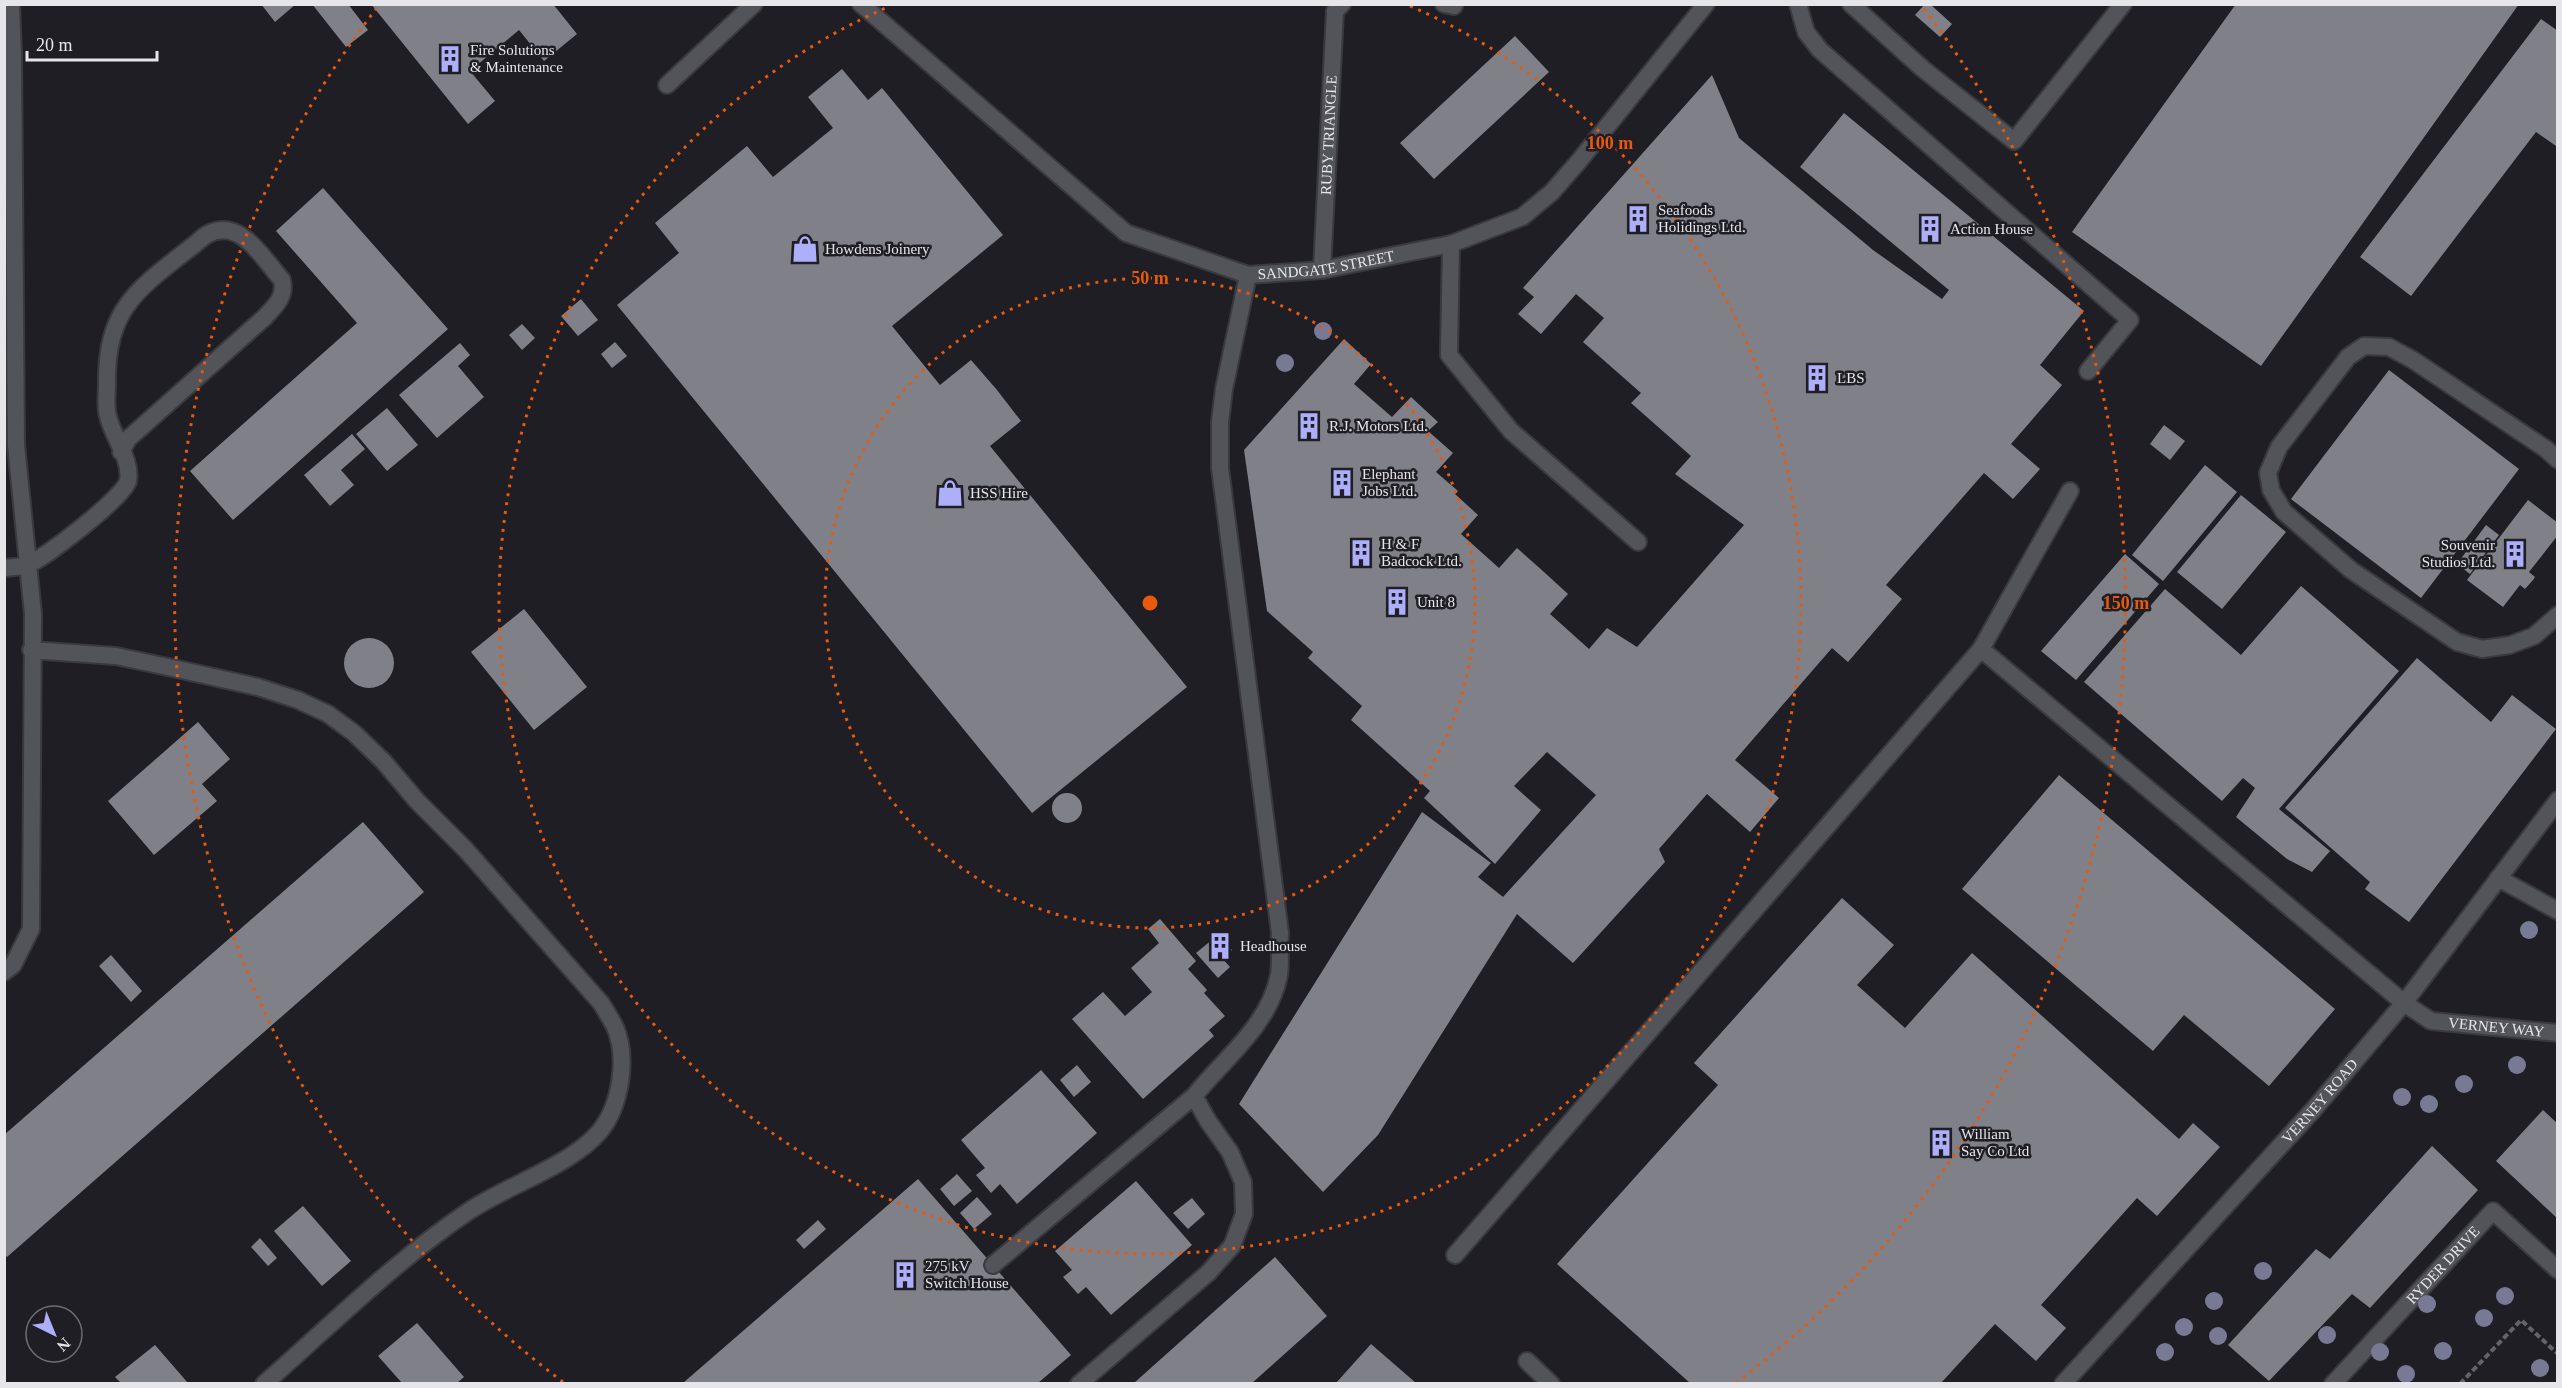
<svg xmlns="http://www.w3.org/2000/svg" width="2562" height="1388" viewBox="0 0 2562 1388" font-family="Georgia,serif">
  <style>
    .building { fill: #808188 }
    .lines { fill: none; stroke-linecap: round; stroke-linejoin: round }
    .service-casing { stroke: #39393e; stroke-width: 20 }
    .minor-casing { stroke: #39393e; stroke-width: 20 }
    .path { stroke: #636369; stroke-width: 4; stroke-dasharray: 6 3; stroke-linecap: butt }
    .service { stroke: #53545a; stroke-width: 16 }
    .minor { stroke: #53545a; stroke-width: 16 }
    .tree { fill: #787a95 }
    .ring { fill: none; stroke: #e8590c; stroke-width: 3; stroke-dasharray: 3 6 }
    .labels { text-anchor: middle; stroke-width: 5; stroke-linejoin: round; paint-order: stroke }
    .poi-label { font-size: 15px; fill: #e6e6ea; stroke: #1e1e24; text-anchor: start }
    .street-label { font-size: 15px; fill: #e6e6ea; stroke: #1e1e24 }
    .centre { fill: #e8590c; stroke: #1e1e24; stroke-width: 3 }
    .ring-label { font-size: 18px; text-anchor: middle; font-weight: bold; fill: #e8590c; stroke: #1e1e24; stroke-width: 5; stroke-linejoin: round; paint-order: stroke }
  </style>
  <rect width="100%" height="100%" fill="#1e1e24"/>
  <path class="building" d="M261 4H296L275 22Z
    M312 4H348L368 30 346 47Z
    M371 4H553L577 34 544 61 519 30 470 71 495 101 468 124Z
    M1925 4H1930L1952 24 1940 37 1915 15Z
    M2236 4H2519L2261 366 2072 232Z
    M2541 19 2558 31V144L2556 146 2536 132 2411 296 2360 257Z
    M1515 36 1549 72 1434 179 1400 143Z
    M842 69 868 100 882 88 1003 235 892 326 940 385 971 360 997 390 1021 421 990 446 1187 687 1032 813 617 305 679 253 655 223 747 146 773 177 833 128 808 97Z
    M1712 75 1739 138 1873 250 1942 299 1949 290 1800 167 1844 113 2084 311 2040 365 2062 385 2011 444 2040 469 2013 499 1984 473 1886 585 1902 599 1848 662 1832 648 1735 760 1779 798 1750 832 1707 794 1659 849 1665 862 1573 963 1517 914 1378 1135 1323 1192 1239 1104 1422 812 1491 863 1478 877 1503 897 1596 795 1547 752 1514 786 1541 810 1495 864 1424 798 1430 791 1351 720 1362 706 1308 658 1313 652 1267 611 1244 450 1344 339 1371 364 1354 384 1392 417 1411 397 1438 422 1428 431 1453 453 1436 472 1458 491 1455 494 1478 515 1461 534 1499 568 1517 548 1544 572 1568 594 1550 614 1589 649 1607 628 1637 647 1744 525 1675 474 1691 456 1631 403 1641 393 1583 342 1604 318 1576 294 1541 334 1518 314 1534 297 1523 288Z
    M323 188 448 329 233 520 190 471 357 323 276 231Z
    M581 299 598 320 578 336 561 316Z
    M522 324 535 338 522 350 509 335Z
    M615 342 627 356 612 368 601 354Z
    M460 343 470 355 458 366 484 397 437 438 399 395Z
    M2389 370 2519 469 2421 598 2291 499Z
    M387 408 418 445 387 471 356 434Z
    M2164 425 2185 441 2170 460 2150 444Z
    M352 434 365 449 341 470 354 485 330 506 304 475Z
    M2205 465 2237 492 2163 581 2132 555Z
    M2241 495 2286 532 2222 609 2177 572Z
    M2528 500 2558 523V535L2529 572 2535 577 2533 580 2525 589 2520 585 2503 607 2467 580Z
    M2486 525 2499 535 2470 574 2457 564Z
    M2125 554 2159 584 2076 680 2041 651Z
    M2301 586 2399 671 2279 809 2330 851 2312 872 2287 859 2236 817 2255 788 2243 778 2222 801 2084 682 2165 589 2241 655Z
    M524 609 587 687 534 730 471 652Z
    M344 663a25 25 0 1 1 50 0a25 25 0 1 1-50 0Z
    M2417 658 2491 722 2512 695 2556 729 2409 922 2365 889 2370 882 2285 808Z
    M198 722 230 759 202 784 217 801 154 855 108 801Z
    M2059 775 2335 1009 2269 1086 2184 1015 2153 1051 1962 889Z
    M1052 808a15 15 0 1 1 30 0a15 15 0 1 1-30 0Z
    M363 822 424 892 7 1257 4 1254V1135Z
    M1842 898 1894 945 1857 985 1905 1028 1972 953 2179 1139 2193 1123 2220 1147 2157 1216 2137 1198 2041 1305 2066 1328 2036 1361 1995 1324 1941 1383H1690L1557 1264 1718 1085 1694 1063Z
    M1160 919 1196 961 1188 969 1207 990 1204 993 1225 1016 1209 1030 1214 1036 1143 1099 1072 1019 1103 992 1125 1016 1152 992 1131 968 1159 943 1148 929Z
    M1219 934 1232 950 1222 958 1230 967 1218 978 1196 953Z
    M111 955 142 991 131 1002 99 966Z
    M1077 1065 1091 1082 1074 1097 1060 1080Z
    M1041 1070 1097 1133 1017 1204 1000 1184 991 1193 976 1175 985 1168 961 1140Z
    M2543 1110 2558 1124V1219L2496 1161Z
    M2432 1146 2478 1190 2370 1308 2352 1294 2269 1381 2228 1345 2316 1249 2330 1259Z
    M957 1174 972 1191 954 1206 940 1189Z
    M918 1179 1071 1355 1038 1383H683Z
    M1136 1181 1192 1245 1111 1315 1086 1287 1078 1294 1063 1277 1072 1270 1055 1251Z
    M977 1197 992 1214 974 1229 960 1213Z
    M1192 1198 1205 1214 1188 1229 1173 1213Z
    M303 1206 351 1261 322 1286 274 1231Z
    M818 1220 826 1229 804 1249 796 1240Z
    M260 1238 277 1258 268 1266 251 1247Z
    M1275 1257 1327 1316 1252 1383H1134Z
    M417 1323 464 1377 457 1383H402L378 1356Z
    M1371 1344 1416 1383H1336Z
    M155 1345 188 1383H121L115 1377Z"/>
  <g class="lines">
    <defs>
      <path id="service" d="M1798 4 1806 32 1820 50 2130 320 2088 371
        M1851 4 1923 69 2014 141 2123 4
        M667 85 754 4
        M1451 244 1449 355 1511 431 1638 542
        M2558 460 2546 449 2413 360 2389 347 2364 346 2348 357 2279 447 2268 473 2271 490 2284 512 2351 570 2457 642 2482 649 2510 645 2534 636 2558 615
        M4 568C12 567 20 567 27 565 44 559 124 497 128 481 132 459 112 436 108 416 105 406 107 394 107 384 106 310 136 290 190 248 196 244 202 237 208 234 241 217 264 260 282 280 286 297 275 306 265 317L128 439 121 452
        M1981 649 2404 1003
        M31 650 116 656 168 667 258 687 298 700 328 714 354 733 384 762 417 801 466 850 601 1003C606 1011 611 1019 615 1027 628 1057 621 1105 600 1131 571 1166 507 1185 469 1211 396 1260 330 1326 264 1384
        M2498 878 2558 911
        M4 972 13 965 31 929 33 614 16 445 13 55 11 4
        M1455 1255 1981 649 2070 491
        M993 1265 1194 1096
        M1527 1361 1551 1384
        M1079 1384 1208 1273 1232 1246 1244 1214 1243 1182 1230 1152 1208 1121 1194 1096C1224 1059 1270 1024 1279 975 1281 961 1279 946 1280 933L1220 468V422L1224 389 1248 275"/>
      <g id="minor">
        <path id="s1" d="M861 4 1126 233 1248 275 1322 270 1451 244 1522 217 1552 192 1579 161 1706 4"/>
        <path d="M1444 4 1454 6"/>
        <path id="s2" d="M1322 270 1335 11 1342 4"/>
        <path id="s3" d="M2404 1003 2431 1021 2558 1033"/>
        <path id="s4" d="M2063 1384 2314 1109 2404 1003 2558 800"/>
        <path id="s5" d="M2333 1384 2493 1211 2558 1270"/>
      </g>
    </defs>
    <use href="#service" class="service-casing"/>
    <use href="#minor" class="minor-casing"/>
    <path class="path" d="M2460 1384 2521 1320 2558 1354"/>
    <use href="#service" class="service"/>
    <use href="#minor" class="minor"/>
  </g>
  <g class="tree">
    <circle cx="1323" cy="331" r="9"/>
    <circle cx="1285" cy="363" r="9"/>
    <circle cx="2529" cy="930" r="9"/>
    <circle cx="2517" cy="1065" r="9"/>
    <circle cx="2464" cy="1084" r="9"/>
    <circle cx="2402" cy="1097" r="9"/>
    <circle cx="2429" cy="1104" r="9"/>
    <circle cx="2263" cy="1271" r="9"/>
    <circle cx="2505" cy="1296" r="9"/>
    <circle cx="2214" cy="1301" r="9"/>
    <circle cx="2427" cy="1304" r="9"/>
    <circle cx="2484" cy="1318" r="9"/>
    <circle cx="2184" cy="1327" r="9"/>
    <circle cx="2327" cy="1335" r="9"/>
    <circle cx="2218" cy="1336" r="9"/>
    <circle cx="2443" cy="1351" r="9"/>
    <circle cx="2165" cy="1352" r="9"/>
    <circle cx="2380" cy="1352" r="9"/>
    <circle cx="2540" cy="1368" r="9"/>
    <circle cx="2406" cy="1374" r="9"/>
  </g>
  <g class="ring">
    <circle cx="1150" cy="603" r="325"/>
    <path d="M1410 6A651 651 0 1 1 890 6"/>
    <path d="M563 1382A976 976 0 0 1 376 9M1924 9A976 976 0 0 1 1737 1382"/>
  </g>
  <defs>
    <symbol id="building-bare" viewBox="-9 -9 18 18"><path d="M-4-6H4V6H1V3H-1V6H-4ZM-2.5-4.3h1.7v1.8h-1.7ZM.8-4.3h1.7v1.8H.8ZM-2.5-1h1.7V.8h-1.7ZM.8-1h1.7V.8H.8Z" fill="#adaffb" stroke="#1e1e24" stroke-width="2.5" paint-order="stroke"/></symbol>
    <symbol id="shop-bare" viewBox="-9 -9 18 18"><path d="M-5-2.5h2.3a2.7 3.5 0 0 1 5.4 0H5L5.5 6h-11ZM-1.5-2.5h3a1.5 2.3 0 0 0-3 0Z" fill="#adaffb" stroke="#1e1e24" stroke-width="2.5" paint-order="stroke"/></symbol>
  </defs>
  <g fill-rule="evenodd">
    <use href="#building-bare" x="431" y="40" width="38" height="38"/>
    <use href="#building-bare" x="1619" y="200" width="38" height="38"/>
    <use href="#building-bare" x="1911" y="210" width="38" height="38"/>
    <use href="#shop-bare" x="786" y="230" width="38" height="38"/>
    <use href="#building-bare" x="1798" y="359" width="38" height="38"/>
    <use href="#building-bare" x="1290" y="407" width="38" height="38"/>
    <use href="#building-bare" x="1323" y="464" width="38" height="38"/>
    <use href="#shop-bare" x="931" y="474" width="38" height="38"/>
    <use href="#building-bare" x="1342" y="534" width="38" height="38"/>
    <use href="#building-bare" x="2496" y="535" width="38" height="38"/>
    <use href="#building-bare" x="1378" y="583" width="38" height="38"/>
    <use href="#building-bare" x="1201" y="927" width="38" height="38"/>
    <use href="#building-bare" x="1922" y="1124" width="38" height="38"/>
    <use href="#building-bare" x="886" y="1256" width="38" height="38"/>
  </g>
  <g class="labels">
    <g class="poi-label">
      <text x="470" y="55">Fire Solutions<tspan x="470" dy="17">&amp; Maintenance</tspan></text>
      <text x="1658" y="215">Seafoods<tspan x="1658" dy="17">Holidings Ltd.</tspan></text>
      <text x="1950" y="234">Action House</text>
      <text x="825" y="254">Howdens Joinery</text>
      <text x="1837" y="383">LBS</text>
      <text x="1329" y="431">R.J. Motors Ltd.</text>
      <text x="1362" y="479">Elephant<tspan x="1362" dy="17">Jobs Ltd.</tspan></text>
      <text x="970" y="498">HSS Hire</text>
      <text x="1381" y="549">H &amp; F<tspan x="1381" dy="17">Badcock Ltd.</tspan></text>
      <text x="2495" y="550" text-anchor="end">Souvenir<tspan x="2495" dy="17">Studios Ltd.</tspan></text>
      <text x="1417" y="607">Unit 8</text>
      <text x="1240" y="951">Headhouse</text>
      <text x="1961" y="1139">William<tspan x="1961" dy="17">Say Co Ltd</tspan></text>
      <text x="925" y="1271">275 kV<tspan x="925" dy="17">Switch House</tspan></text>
    </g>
    <g class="street-label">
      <text dy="5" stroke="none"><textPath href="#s2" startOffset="135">RUBY TRIANGLE</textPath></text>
      <text dy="5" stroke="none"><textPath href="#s1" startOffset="558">SANDGATE STREET</textPath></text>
      <text dy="5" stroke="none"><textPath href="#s3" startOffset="98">VERNEY WAY</textPath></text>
      <text dy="5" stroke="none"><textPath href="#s4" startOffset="382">VERNEY ROAD</textPath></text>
      <text dy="5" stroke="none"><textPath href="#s5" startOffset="162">RYDER DRIVE</textPath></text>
    </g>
  </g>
  <circle cx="1150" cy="603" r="9" class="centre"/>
  <g class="ring-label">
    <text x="1610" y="149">100 m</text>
    <text x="1150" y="284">50 m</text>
    <text x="2126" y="609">150 m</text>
  </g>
  <rect width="2562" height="1388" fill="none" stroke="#e6e6ea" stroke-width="12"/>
  <g transform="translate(54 1334) rotate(137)"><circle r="28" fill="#1e1e24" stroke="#6e6e73" stroke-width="1.5"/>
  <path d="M0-4.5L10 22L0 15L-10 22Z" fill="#adaffb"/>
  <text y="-9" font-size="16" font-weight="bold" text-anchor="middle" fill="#e6e6ea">N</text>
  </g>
  <path d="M27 51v9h130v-9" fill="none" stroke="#e6e6ea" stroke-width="3"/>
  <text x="36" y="51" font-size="18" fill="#e6e6ea" stroke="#1e1e24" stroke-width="4.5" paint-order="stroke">20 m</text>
</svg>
